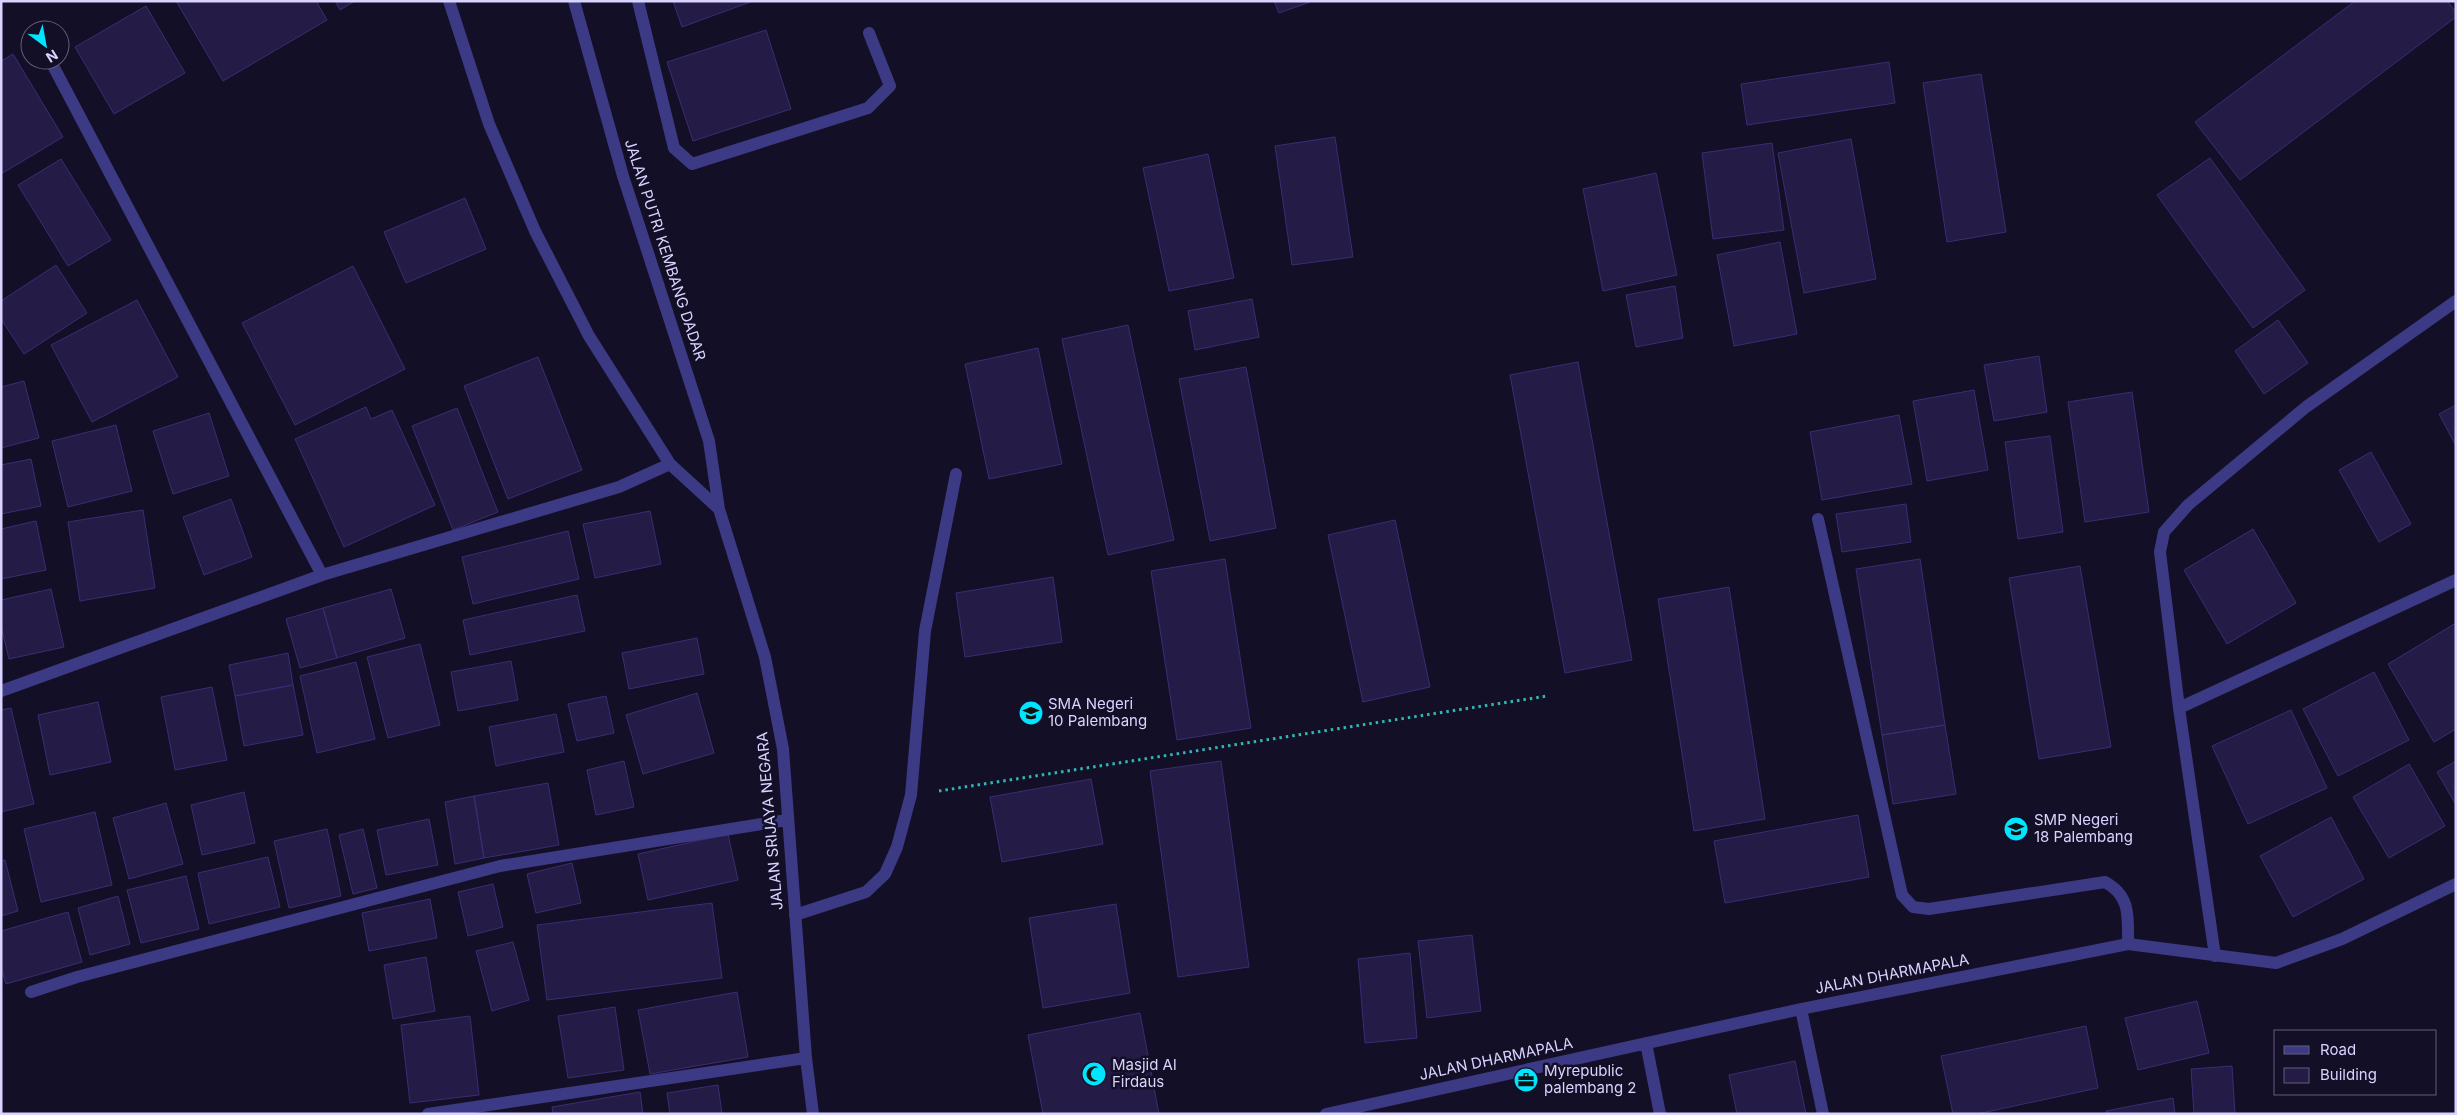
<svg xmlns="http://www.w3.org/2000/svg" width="2457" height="1115" viewBox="0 0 2457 1115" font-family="Inter,sans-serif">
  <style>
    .building { fill: #241b47; stroke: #3b2d73 }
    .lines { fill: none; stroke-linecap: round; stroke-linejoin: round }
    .path { stroke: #2fb8b0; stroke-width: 3; stroke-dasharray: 2.5 4; stroke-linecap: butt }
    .minor { stroke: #3d3a85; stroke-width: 12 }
    .labels { text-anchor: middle; stroke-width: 5; stroke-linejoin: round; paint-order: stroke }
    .street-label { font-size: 15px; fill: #d9d4ff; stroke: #130f26 }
    .poi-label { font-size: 15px; fill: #d9d4ff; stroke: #130f26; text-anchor: start }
  </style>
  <rect width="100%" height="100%" fill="#130f26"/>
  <path class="building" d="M176 1H316L327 20 223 81Z
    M335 1H355L340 10Z
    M673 1H753L682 27Z
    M1274 1H1313L1279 13Z
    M2355 1H2447L2456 12V17L2240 180 2195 122Z
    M146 6 185 73 114 114 75 47Z
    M766 30 791 109 693 141 667 62Z
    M13 54 63 137 1 174V61Z
    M1889 62 1895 103 1747 125 1741 84Z
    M1981 74 2006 232 1947 242 1923 83Z
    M1335 137 1353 257 1292 265 1275 146Z
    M1851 139 1876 279 1804 293 1778 153Z
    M1772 143 1784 230 1713 239 1702 153Z
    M1208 154 1234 278 1169 291 1143 168Z
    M2210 158 2305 290 2253 328 2157 195Z
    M61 159 111 240 68 266 18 185Z
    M1656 173 1677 275 1603 291 1583 189Z
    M465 198 486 249 406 283 384 232Z
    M1780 242 1797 334 1734 346 1717 255Z
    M56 265 87 313 24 354 1 319V301Z
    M353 266 405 369 295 425 242 323Z
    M1675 286 1683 338 1636 347 1626 295Z
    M1252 299 1259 337 1195 350 1188 311Z
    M137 300 178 377 92 422 51 345Z
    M2278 320 2308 363 2264 394 2235 351Z
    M1128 325 1174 540 1108 555 1062 339Z
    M1038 348 1062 464 989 479 965 364Z
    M2039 356 2047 412 1994 421 1984 365Z
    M538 357 582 470 508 499 464 386Z
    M1578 362 1632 660 1565 673 1510 375Z
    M1246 367 1276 528 1210 541 1179 379Z
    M24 381 39 438 1 448V387Z
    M1974 390 1988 470 1927 481 1913 401Z
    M2132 392 2149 512 2085 522 2068 402Z
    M2456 405V446L2439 414Z
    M366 407 371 419 392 410 435 505 344 547 295 439Z
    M457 408 498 512 453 530 412 426Z
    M209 413 229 476 173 494 153 431Z
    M1899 415 1912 484 1822 500 1810 432Z
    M116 425 132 491 68 507 52 441Z
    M2050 436 2063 532 2018 539 2005 442Z
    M2371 452 2411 524 2379 542 2339 470Z
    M31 459 41 506 1 514V465Z
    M231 499 252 557 204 575 183 517Z
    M1906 504 1911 542 1842 552 1836 514Z
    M143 510 155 588 80 601 68 522Z
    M650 511 661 564 595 578 583 524Z
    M1395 520 1430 687 1363 702 1328 535Z
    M36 521 46 570 1 579V529Z
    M2253 529 2296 603 2227 644 2184 570Z
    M568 531 579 579 473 604 462 557Z
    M1225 559 1251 728 1177 740 1151 571Z
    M1920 559 1945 725 1882 735 1856 569Z
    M2080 566 2111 747 2039 759 2009 578Z
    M1053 577 1062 642 965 657 956 593Z
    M1729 587 1765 819 1694 831 1658 599Z
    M51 589 64 647 9 659 1 626V600Z
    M391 589 405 638 337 658 323 608Z
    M577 595 585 631 470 655 463 620Z
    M323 608 337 658 300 668 286 619Z
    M2456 623V729L2434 742 2388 664Z
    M697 638 704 674 629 689 622 653Z
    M420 644 440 725 388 738 367 657Z
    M288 653 293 685 235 696 229 665Z
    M511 661 518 700 458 711 451 672Z
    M356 662 375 739 317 753 300 676Z
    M2374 672 2409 740 2338 776 2303 709Z
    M293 685 303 735 244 746 235 696Z
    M212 687 227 760 175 770 161 697Z
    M697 693 714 753 643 774 626 715Z
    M606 696 614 733 577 741 568 704Z
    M98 702 111 762 50 775 38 715Z
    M11 708 34 804 1 812V710Z
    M2291 710 2327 788 2248 824 2212 746Z
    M556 714 564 752 496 766 489 727Z
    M1945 725 1956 794 1893 804 1882 735Z
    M624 761 634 807 596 815 587 770Z
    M1221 761 1249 967 1178 977 1150 771Z
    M2456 761V805L2437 772Z
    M2409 764 2445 826 2389 858 2353 797Z
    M1091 779 1103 844 1002 862 990 797Z
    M548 783 559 845 484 858 474 796Z
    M244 792 255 843 202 855 191 805Z
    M474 796 484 858 455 864 445 802Z
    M166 803 183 864 129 879 113 818Z
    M95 812 112 885 41 902 24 829Z
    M1858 815 1869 877 1725 903 1714 841Z
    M2331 817 2364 879 2293 917 2260 856Z
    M429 819 438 865 386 875 377 830Z
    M327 829 341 896 289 908 274 841Z
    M363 829 377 888 353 894 339 835Z
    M728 834 738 880 648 900 638 854Z
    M268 857 280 907 209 924 198 873Z
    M5 860 18 911 1 916V861Z
    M572 863 581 903 536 913 527 874Z
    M186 876 199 929 141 943 127 890Z
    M493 884 503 927 468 936 458 892Z
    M118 896 130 944 90 955 78 908Z
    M430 899 437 938 369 951 362 913Z
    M712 903 722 978 547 1000 537 925Z
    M1116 904 1130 993 1043 1008 1029 918Z
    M68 912 82 962 6 984 1 967V931Z
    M1472 935 1481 1011 1427 1018 1418 941Z
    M513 942 529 1000 492 1011 476 951Z
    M1410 953 1417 1038 1365 1043 1358 959Z
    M426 957 435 1011 393 1019 384 965Z
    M737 992 748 1057 650 1074 638 1010Z
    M2197 1001 2209 1053 2138 1070 2125 1018Z
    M615 1007 624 1070 568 1078 558 1016Z
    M1140 1013 1159 1114H1043L1028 1035Z
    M470 1016 479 1095 410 1103 401 1025Z
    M2086 1026 2098 1088 1977 1114H1953L1941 1056Z
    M1795 1061 1806 1114H1737L1729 1075Z
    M2232 1066 2235 1114H2194L2191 1069Z
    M718 1085 722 1114H670L667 1093Z
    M640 1092 643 1114H553L552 1107Z
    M2173 1098 2175 1114H2107L2106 1111Z"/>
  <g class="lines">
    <path class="path" d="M939 791 1547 696"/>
    <path class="minor" d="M449 1 489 124 535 231 589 336 670 464 719 509 765 657 783 749 806 1058 813 1114
      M574 1 623 176 709 441 719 509
      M638 1 674 148 692 164 868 108 890 86 869 33
      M50 60 322 575
      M1818 519 1902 895 1913 907 1929 909 2105 882C2131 896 2128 917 2128 944
      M1 691 322 575 619 487 670 464
      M2179 708 2456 580
      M795 915 866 892 885 874 897 847 911 795 925 631 956 474
      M2215 956 2179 708 2160 552 2164 532 2188 505 2306 407 2456 301
      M31 992 77 977 500 866 787 820
      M1801 1009 1823 1114
      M1646 1043 1660 1114
      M428 1114 806 1058
      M1326 1114 1801 1009 2128 944 2276 963 2342 939 2456 884"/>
  </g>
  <defs>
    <symbol id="school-disc" viewBox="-11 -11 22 22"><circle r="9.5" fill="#00e5ff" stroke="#130f26"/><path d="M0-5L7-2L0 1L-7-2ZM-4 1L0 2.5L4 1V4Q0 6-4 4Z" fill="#111"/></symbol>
    <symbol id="mosque-disc" viewBox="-11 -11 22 22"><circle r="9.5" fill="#00e5ff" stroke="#130f26"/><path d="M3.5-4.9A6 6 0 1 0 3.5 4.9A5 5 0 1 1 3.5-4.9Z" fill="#111"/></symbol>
    <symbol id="office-disc" viewBox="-11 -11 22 22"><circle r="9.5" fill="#00e5ff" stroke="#130f26"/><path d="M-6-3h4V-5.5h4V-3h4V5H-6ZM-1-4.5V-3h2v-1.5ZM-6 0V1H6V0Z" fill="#111"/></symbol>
  </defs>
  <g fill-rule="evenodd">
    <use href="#school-disc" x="1017" y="699" width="28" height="28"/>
    <use href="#school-disc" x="2002" y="815" width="28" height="28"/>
    <use href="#mosque-disc" x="1080" y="1060" width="28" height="28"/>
    <use href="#office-disc" x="1512" y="1066" width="28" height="28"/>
  </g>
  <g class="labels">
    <g class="street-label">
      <text transform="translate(665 250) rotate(72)" y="5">JALAN PUTRI KEMBANG DADAR</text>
      <text transform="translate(770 821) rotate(-95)" y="5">JALAN SRIJAYA NEGARA</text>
      <text transform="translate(1892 974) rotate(-11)" y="5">JALAN DHARMAPALA</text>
      <text transform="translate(1496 1059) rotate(-12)" y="5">JALAN DHARMAPALA</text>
    </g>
    <g class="poi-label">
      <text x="1048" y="709">SMA Negeri<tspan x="1048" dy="17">10 Palembang</tspan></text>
      <text x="2034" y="825">SMP Negeri<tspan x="2034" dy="17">18 Palembang</tspan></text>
      <text x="1112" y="1070">Masjid Al<tspan x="1112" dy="17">Firdaus</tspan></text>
      <text x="1544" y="1076">Myrepublic<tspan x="1544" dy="17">palembang 2</tspan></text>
    </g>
  </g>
  <rect width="2457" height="1115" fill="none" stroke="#d9d4ff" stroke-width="5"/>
  <rect x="2274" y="1030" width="162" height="65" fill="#130f26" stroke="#625e7d"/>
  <rect x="2284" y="1046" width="25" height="8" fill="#3d3a85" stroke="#625e7d"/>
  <text x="2320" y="1055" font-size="15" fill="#d9d4ff">Road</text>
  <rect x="2284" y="1068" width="25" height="15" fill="#241b47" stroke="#625e7d"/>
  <text x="2320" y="1080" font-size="15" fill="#d9d4ff">Building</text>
  <g transform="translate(45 45) rotate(148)"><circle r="24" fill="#130f26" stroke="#625e7d"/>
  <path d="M0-4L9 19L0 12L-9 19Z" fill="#00e5ff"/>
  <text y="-8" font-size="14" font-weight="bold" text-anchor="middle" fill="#d9d4ff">N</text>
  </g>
</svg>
